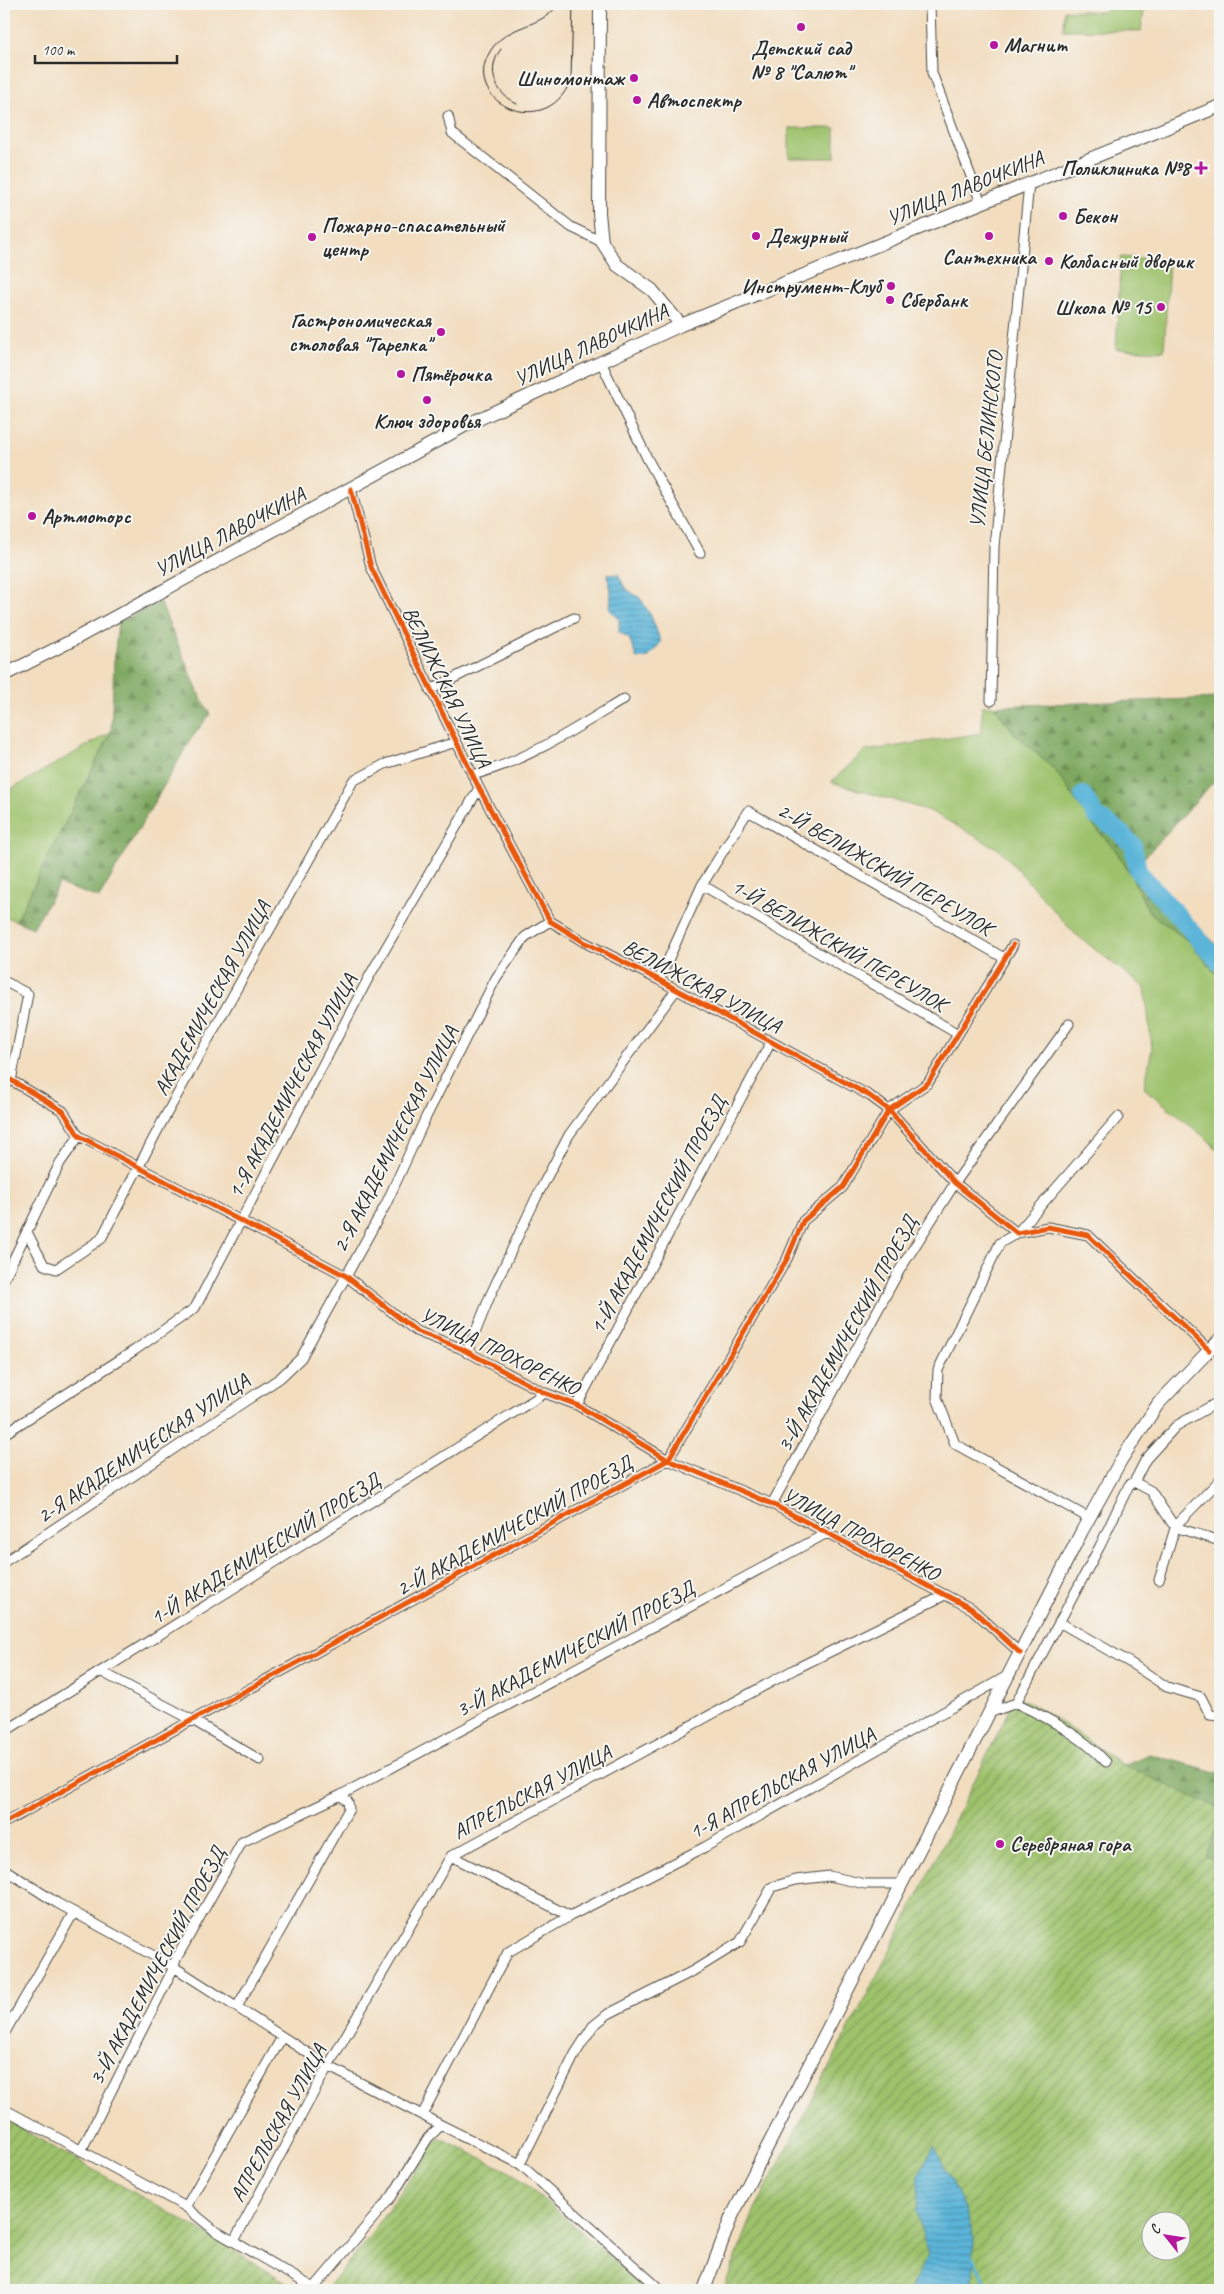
<svg xmlns="http://www.w3.org/2000/svg" width="1224" height="2294" viewBox="0 0 1224 2294" font-family="Caveat,sans-serif">
  <style>
    .green { fill: #9ec26c; stroke: #64764c }
    .forest { fill: url(#forest-firs); stroke: #546a46 }
    .garden { fill: url(#garden-furrows); stroke: #64764c; fill-rule: evenodd }
    .water { fill: url(#water-rules); stroke: #437082 }
    .lines { fill: none; stroke-linecap: round; stroke-linejoin: round }
    .stream { stroke: #5bb5d9; stroke-width: 3 }
    .river { stroke: #5bb5d9; stroke-width: 18 }
    .street-casing { stroke: #494641; stroke-width: 11 }
    .secondary-casing { stroke: #494641; stroke-width: 14 }
    .street { stroke: #fff; stroke-width: 9 }
    .secondary { stroke: #fff; stroke-width: 12 }
    .tram { stroke: #2b2b2b; stroke-width: 1 }
    .cycleway-casing { stroke: #f6f6f2; stroke-width: 8 }
    .cycleway { stroke: #e8590c; stroke-width: 5 }
    .poi-dot { fill: #b5179e; stroke: #f6f6f2; stroke-width: 2 }
    .labels { text-anchor: middle; stroke-width: 4; stroke-linejoin: round; paint-order: stroke }
    .poi-label { font-size: 21px; font-weight: bold; fill: #2b2b2b; stroke: #f6f6f2; text-anchor: start }
    .street-label { font-size: 21px; fill: #2b2b2b; stroke: #f6f6f2 }
  </style>
  <defs>
    <pattern id="forest-firs" width="22" height="20" patternUnits="userSpaceOnUse" patternTransform="scale(1.25)"><rect width="22" height="20" fill="#7ea860"/><path d="M5 1l3.5 6h-7zM16 11l3.5 6h-7z" fill="#67894f"/></pattern>
    <pattern id="garden-furrows" width="10" height="10" patternUnits="userSpaceOnUse" patternTransform="scale(1.25)"><rect width="10" height="10" fill="#9ec26c"/><path d="M-1 1l2-2M0 10L10 0M9 11l2-2" fill="none" stroke="#819e59"/></pattern>
    <pattern id="water-rules" width="6" height="5" patternUnits="userSpaceOnUse" patternTransform="scale(1.25)"><rect width="6" height="5" fill="#5bb5d9"/><path d="M0 2.5h6" fill="none" stroke="#4b93b0"/></pattern>
  </defs>
  <rect width="100%" height="100%" fill="#f6f6f2"/>
  <filter id="ink" filterUnits="userSpaceOnUse"><feTurbulence type="fractalNoise" baseFrequency=".02" numOctaves="2"/><feDisplacementMap in="SourceGraphic" scale="10" xChannelSelector="R" yChannelSelector="G"/><feConvolveMatrix kernelMatrix="1 2 1 2 8 2 1 2 1" color-interpolation-filters="sRGB"/></filter>
  <filter id="wash" filterUnits="userSpaceOnUse"><feTurbulence type="fractalNoise" baseFrequency=".0096" numOctaves="4" result="noise"/><feDisplacementMap in="SourceGraphic" scale="20" xChannelSelector="R" yChannelSelector="G"/><feGaussianBlur stdDeviation="1.12" result="paint"/><feColorMatrix in="noise" values="0 0 0 0 0 0 0 0 0 0 0 0 0 0 0 0 0 1.4 0 .05"/><feComposite in="paint" operator="in"/></filter>
  <g filter="url(#wash)">
    <rect width="100%" height="100%" fill="#f2ddbf"/>
    <path class="green" d="M1111 4H1145L1141 31 1063 30 1064 10 1103 12Z
      M789 128H835V158H789Z
      M1121 257 1169 260 1164 351 1116 349Z
      M982 706H994L1016 735 1055 770 1092 824 1116 851 1131 875 1149 912 1190 942 1220 979V1152L1208 1140 1144 1088 1152 1049 1145 988 1074 933 1000 850 930 811 831 782 865 751 982 733Z
      M111 732 16 921 4 916V793Z"/>
    <path class="forest" d="M160 602 200 696 210 714 191 739 99 898 59 884 33 928 16 921 111 732 114 661 118 622Z
      M1220 698V775L1142 860 1151 882 1220 948V979L1190 942 1149 912 1131 875 1116 851 1092 824 1055 770 1016 735 994 706Z
      M1149 1754 1220 1773V1809L1123 1765Z
      M1220 1818V1866L1206 1856Z"/>
    <path class="garden" d="M1014 1696 1041 1709 1076 1732 1123 1765 1220 1809V1818L1206 1856 1220 1866V2290H723L755 2209 898 1935 1007 1715ZM1152 2222H1182V2252H1152Z
      M4 2119 202 2231 299 2290H4Z
      M439 2137 514 2174 648 2290H326L369 2237Z"/>
    <path class="water" d="M618 574 625 588 640 598 651 616 661 642 649 657 637 659 629 638 619 632V619L610 610 611 590 607 575Z
      M934 2146 964 2206 974 2239 973 2290H912L911 2287 928 2255 917 2212 919 2175Z"/>
    <g class="lines">
      <path class="stream" d="M972 2256 990 2290"/>
      <path class="river" d="M1083 795 1096 816 1116 829 1133 845 1138 871 1220 963"/>
    </g>
  </g>
  <g filter="url(#ink)">
    <g class="lines">
      <defs>
        <path id="street" d="M930 4 932 73 981 203
          M448 116 452 133 571 227 602 242
          M601 362 648 460 700 553
          M351 489 371 567 479 788 550 921 584 942 659 980 870 1096 889 1110 955 1183 1017 1233 1048 1227 1088 1235 1209 1350
          M430 690 574 618
          M991 701 994 547 1029 183
          M472 775C525 762 578 727 624 699
          M702 885 958 1034
          M659 980 702 885 748 811 1004 958
          M4 981 28 994 11 1081
          M4 1076 63 1111 79 1136 346 1276 416 1331 460 1348 545 1393 577 1405 668 1460 772 1504 972 1609 1020 1653
          M27 1232 44 1265 56 1269 101 1239 162 1122 353 781 385 764 456 742
          M4 1279 60 1163 79 1136
          M467 1353 490 1296 536 1198 569 1135 676 990
          M577 1405 771 1042
          M4 1434 135 1350 195 1308 370 975 479 788
          M1134 1482 1146 1459 1176 1426 1220 1401
          M772 1504 899 1271 955 1183 1069 1024
          M1089 1518 955 1444 937 1398 938 1370 1000 1243 1017 1233 1118 1117
          M4 1562 280 1378 301 1358 386 1204 426 1117 496 978 525 937 550 921
          M1159 1580 1176 1525 1220 1480
          M1059 1622 1129 1662 1167 1687 1201 1697 1210 1715 1220 1716
          M102 1672 194 1721 260 1760
          M1016 1703 1100 1546 1129 1485 1134 1482 1151 1491 1172 1523 1181 1529 1220 1541
          M989 1713 1016 1703C1048 1718 1082 1736 1106 1762
          M4 1732 545 1393
          M4 1823 668 1460 787 1259 803 1221 843 1187 889 1110 928 1083 1013 945
          M451 1856 570 1916 705 1847 1009 1675
          M4 1869 57 1903 174 1967 328 2066 441 2125
          M237 2007 349 1809 348 1802 341 1795
          M4 2034 74 1912
          M4 2109 186 2207 214 2230 314 2288 392 2196 428 2138 441 2125 520 2164 661 2290
          M422 2115 508 1952 570 1916
          M81 2151 174 1967 176 1959 242 1842 341 1795 827 1533
          M520 2164 575 2054 593 2026 608 2014 693 1971 740 1942 772 1887 796 1880 829 1876 865 1884H901
          M186 2207 282 2037
          M234 2241 328 2066 451 1856 795 1669 943 1596"/>
        <path id="secondary" d="M600 4 599 213 602 242 617 265 652 290 681 325
          M4 675 71 641 466 425 681 325 1220 106
          M704 2290 731 2218 1082 1531 1121 1460 1158 1404 1220 1339"/>
      </defs>
      <use href="#street" class="street-casing"/>
      <use href="#secondary" class="secondary-casing"/>
      <use href="#street" class="street"/>
      <use href="#secondary" class="secondary"/>
      <path class="tram" d="M560 4C556 7 553 11 549 14 531 28 506 27 491 50 457 102 548 143 571 79L573 4
        M501 49C486 69 494 93 517 104"/>
      <defs>
        <path id="cycleway" d="M351 489 371 567 479 788 550 921 584 942 659 980 870 1096 889 1110 955 1183 1017 1233 1048 1227 1088 1235 1209 1350
          M4 1076 63 1111 79 1136 346 1276 416 1331 460 1348 545 1393 577 1405 668 1460 772 1504 972 1609 1020 1653
          M4 1823 668 1460 787 1259 803 1221 843 1187 889 1110 928 1083 1013 945"/>
      </defs>
      <use href="#cycleway" class="cycleway-casing"/>
      <use href="#cycleway" class="cycleway"/>
    </g>
  </g>
  <g class="poi-dot">
    <circle cx="801" cy="27" r="5"/>
    <circle cx="994" cy="45" r="5"/>
    <circle cx="634" cy="78" r="5"/>
    <circle cx="637" cy="100" r="5"/>
    <path d="M1198.5 160.5h5v5h5v5h-5v5h-5v-5h-5v-5h5z"/>
    <circle cx="1063" cy="216" r="5"/>
    <circle cx="756" cy="236" r="5"/>
    <circle cx="989" cy="236" r="5"/>
    <circle cx="312" cy="237" r="5"/>
    <circle cx="1049" cy="261" r="5"/>
    <circle cx="891" cy="286" r="5"/>
    <circle cx="890" cy="300" r="5"/>
    <circle cx="1161" cy="307" r="5"/>
    <circle cx="441" cy="332" r="5"/>
    <circle cx="401" cy="374" r="5"/>
    <circle cx="427" cy="400" r="5"/>
    <circle cx="32" cy="516" r="5"/>
    <circle cx="1000" cy="1844" r="5"/>
  </g>
  <g class="labels">
    <g class="poi-label">
      <text x="1004" y="52">Магнит</text>
      <text x="801" y="55" text-anchor="middle">Детский сад<tspan x="801" dy="24">№ 8 "Салют"</tspan></text>
      <text x="624" y="85" text-anchor="end">Шиномонтаж</text>
      <text x="647" y="107">Автоспектр</text>
      <text x="1190" y="175" text-anchor="end">Поликлиника №8</text>
      <text x="1073" y="223">Бекон</text>
      <text x="322" y="232">Пожарно-спасательный<tspan x="322" dy="24">центр</tspan></text>
      <text x="766" y="243">Дежурный</text>
      <text x="989" y="264" text-anchor="middle">Сантехника</text>
      <text x="1059" y="268">Колбасный дворик</text>
      <text x="881" y="293" text-anchor="end">Инструмент-Клуб</text>
      <text x="900" y="307">Сбербанк</text>
      <text x="1151" y="314" text-anchor="end">Школа № 15</text>
      <text x="431" y="327" text-anchor="end">Гастрономическая<tspan x="431" dy="24">столовая "Тарелка"</tspan></text>
      <text x="411" y="381">Пятёрочка</text>
      <text x="427" y="428" text-anchor="middle">Ключ здоровья</text>
      <text x="42" y="523">Артмоторс</text>
      <text x="1010" y="1851">Серебряная гора</text>
    </g>
    <g class="street-label">
      <text transform="translate(965 188) rotate(-22)" y="7">УЛИЦА ЛАВОЧКИНА</text>
      <text transform="translate(591 345) rotate(-25)" y="7">УЛИЦА ЛАВОЧКИНА</text>
      <text transform="translate(986 440) rotate(-84)" y="7">УЛИЦА БЕЛИНСКОГО</text>
      <text transform="translate(230 532) rotate(-28)" y="7">УЛИЦА ЛАВОЧКИНА</text>
      <text transform="translate(447 687) rotate(64)" y="7">ВЕЛИЖСКАЯ УЛИЦА</text>
      <text transform="translate(885 869) rotate(30)" y="7">2-Й ВЕЛИЖСКИЙ ПЕРЕУЛОК</text>
      <text transform="translate(839 945) rotate(30)" y="7">1-Й ВЕЛИЖСКИЙ ПЕРЕУЛОК</text>
      <text transform="translate(702 986) rotate(28)" y="7">ВЕЛИЖСКАЯ УЛИЦА</text>
      <text transform="translate(212 998) rotate(-61)" y="7">АКАДЕМИЧЕСКАЯ УЛИЦА</text>
      <text transform="translate(292 1086) rotate(-62)" y="7">1-Я АКАДЕМИЧЕСКАЯ УЛИЦА</text>
      <text transform="translate(395 1139) rotate(-63)" y="7">2-Я АКАДЕМИЧЕСКАЯ УЛИЦА</text>
      <text transform="translate(658 1215) rotate(-62)" y="7">1-Й АКАДЕМИЧЕСКИЙ ПРОЕЗД</text>
      <text transform="translate(847 1334) rotate(-61)" y="7">3-Й АКАДЕМИЧЕСКИЙ ПРОЕЗД</text>
      <text transform="translate(500 1351) rotate(26)" y="7">УЛИЦА ПРОХОРЕНКО</text>
      <text transform="translate(143 1448) rotate(-34)" y="7">2-Я АКАДЕМИЧЕСКАЯ УЛИЦА</text>
      <text transform="translate(514 1526) rotate(-29)" y="7">2-Й АКАДЕМИЧЕСКИЙ ПРОЕЗД</text>
      <text transform="translate(861 1534) rotate(28)" y="7">УЛИЦА ПРОХОРЕНКО</text>
      <text transform="translate(265 1549) rotate(-32)" y="7">1-Й АКАДЕМИЧЕСКИЙ ПРОЕЗД</text>
      <text transform="translate(575 1649) rotate(-28)" y="7">3-Й АКАДЕМИЧЕСКИЙ ПРОЕЗД</text>
      <text transform="translate(782 1783) rotate(-29)" y="7">1-Я АПРЕЛЬСКАЯ УЛИЦА</text>
      <text transform="translate(532 1792) rotate(-28)" y="7">АПРЕЛЬСКАЯ УЛИЦА</text>
      <text transform="translate(157 1966) rotate(-62)" y="7">3-Й АКАДЕМИЧЕСКИЙ ПРОЕЗД</text>
      <text transform="translate(278 2123) rotate(-61)" y="7">АПРЕЛЬСКАЯ УЛИЦА</text>
    </g>
  </g>
  <rect width="1224" height="2294" fill="none" stroke="#f6f6f2" stroke-width="20"/>
  <g transform="translate(1166 2236) rotate(300)"><circle r="24" fill="#f6f6f2" stroke="#a5a5a2"/>
  <path d="M0-4L9 19L0 12L-9 19Z" fill="#b5179e"/>
  <text y="-8" font-size="14" font-weight="bold" text-anchor="middle" fill="#2b2b2b">С</text>
  </g>
  <path d="M35 55v8h142v-8" fill="none" stroke="#2b2b2b" stroke-width="2.5"/>
  <text x="42" y="55" font-size="15" fill="#2b2b2b" stroke="#f6f6f2" stroke-width="4" paint-order="stroke">100 m</text>
</svg>
